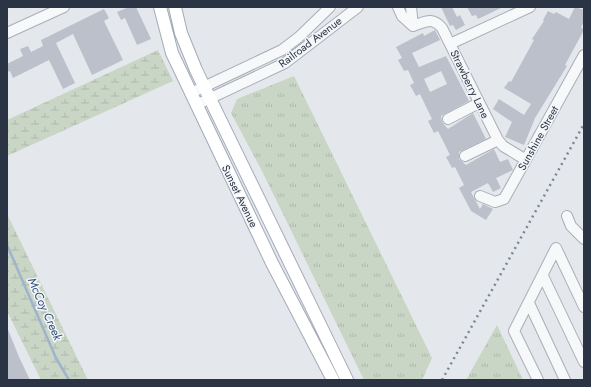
<svg xmlns="http://www.w3.org/2000/svg" width="591" height="387" viewBox="0 0 591 387" font-family="Jost,sans-serif">
  <style>
    .grass { fill: url(#grass-tufts) }
    .wetland { fill: url(#wetland-marsh) }
    .lines { fill: none; stroke-linecap: round; stroke-linejoin: round }
    .stream { stroke: #9fb4cc; stroke-width: 2.5 }
    .building { fill: #bbc0ca; fill-rule: evenodd }
    .minor-casing { stroke: #a9aeb7; stroke-width: 12 }
    .major-casing { stroke: #a3abb8; stroke-width: 14 }
    .minor { stroke: #f7f8fa; stroke-width: 10 }
    .major { stroke: #fff; stroke-width: 12 }
    .rail { stroke: #7d8696; stroke-width: 2.5; stroke-dasharray: 2 4; stroke-linecap: butt }
    .labels { text-anchor: middle; stroke-width: 3; stroke-linejoin: round; paint-order: stroke }
    .street-label { font-size: 11px; fill: #2b3445; stroke: #f4f6f9 }
    .water-label { font-size: 12px; font-style: italic; fill: #34527a; stroke: #f4f6f9 }
  </style>
  <defs>
    <pattern id="grass-tufts" width="24" height="20" patternUnits="userSpaceOnUse"><rect width="24" height="20" fill="#c9d6c5"/><path d="M3 7l-1-3M5 7V3M7 7l1-3M15 17l-1-3M17 17v-4M19 17l1-3" fill="none" stroke="#adb8ab"/></pattern>
    <pattern id="wetland-marsh" width="20" height="14" patternUnits="userSpaceOnUse"><rect width="20" height="14" fill="#c9d6c5"/><path d="M1 5h8M5 5V1M11 12h8M15 12V8" fill="none" stroke="#adb8ab"/></pattern>
  </defs>
  <rect width="100%" height="100%" fill="#e4e7ec"/>
  <path class="grass" d="M294 76 432 358 422 380H364L262 171 231 113 237 99Z
    M497 325 523 380H466Z"/>
  <path class="wetland" d="M158 50 173 81 7 156V120Z
    M7 214 88 380H41L7 311Z"/>
  <g class="lines">
    <path class="stream" d="M7 245 56 358 69 380"/>
  </g>
  <path class="building" d="M129 7H136L151 39 137 45 125 18 121 20 117 12Z
    M441 7H452L457 17 460 15 465 25 456 30 453 25 450 26Z
    M467 7H503L478 19 476 15 472 16Z
    M575 7 584 10V22L581 27 584 30 565 65 567 66 535 118 524 145 505 137 512 122 493 109 499 99 524 115 531 104 504 88 509 81 511 82 534 40 532 39 544 21 543 20 548 11 554 14 556 12 569 19Z
    M104 9 109 18 104 21 123 60 92 75 73 34 56 43 75 83 63 89 49 60 13 78 10 71 7 72V64L23 56 20 49 28 46 31 52 43 46 41 40Z
    M435 30 440 40 412 53 419 67 446 56 469 101 441 116 442 122 448 129 473 113 486 139 459 152V159L466 165 494 149 500 162 508 159 513 170 496 178 501 188 493 192 488 183 471 192 480 209 483 204 493 209 486 220 471 211 459 188 464 185 455 167 452 168 446 157 450 155 438 131 434 133 428 121 432 119 420 94 416 96 410 85 414 83 408 70 404 71 398 60 402 58 396 47 423 33 424 36ZM441 71 447 84 430 92 424 79Z
    M7 327 19 357 30 380H7Z"/>
  <g class="lines">
    <defs>
      <path id="minor" d="M398 7 402 16 413 26
        M411 7 413 26
        M413 26C425 22 432 16 442 28L498 140 503 146 526 160
        M7 33 64 7
        M450 44 530 7
        M191 93 282 50 299 37 330 7
        M196 105 285 63 358 7
        M448 119 479 103
        M465 156 498 140
        M480 196 495 202 504 199 584 55
        M567 216 571 226 584 239
        M543 276 584 362
        M529 303 565 380
        M538 380 514 331 556 248 584 307"/>
      <path id="major" d="M160 7 172 53 272 263 333 380
        M175 7 181 33 196 70 347 380"/>
    </defs>
    <use href="#minor" class="minor-casing"/>
    <use href="#major" class="major-casing"/>
    <use href="#minor" class="minor"/>
    <use href="#major" class="major"/>
    <path class="rail" d="M442 380 584 124"/>
  </g>
  <g class="labels">
    <g class="street-label">
      <text transform="translate(310 42) rotate(-37)" y="4">Railroad Avenue</text>
      <text transform="translate(470 84) rotate(64)" y="4">Strawberry Lane</text>
      <text transform="translate(538 138) rotate(-61)" y="4">Sunshine Street</text>
      <text transform="translate(240 196) rotate(64)" y="4">Sunset Avenue</text>
    </g>
    <g class="water-label">
      <text transform="translate(45 309) rotate(66)" y="4">McCoy Creek</text>
    </g>
  </g>
  <rect width="591" height="387" fill="none" stroke="#2b3445" stroke-width="16"/>
</svg>
